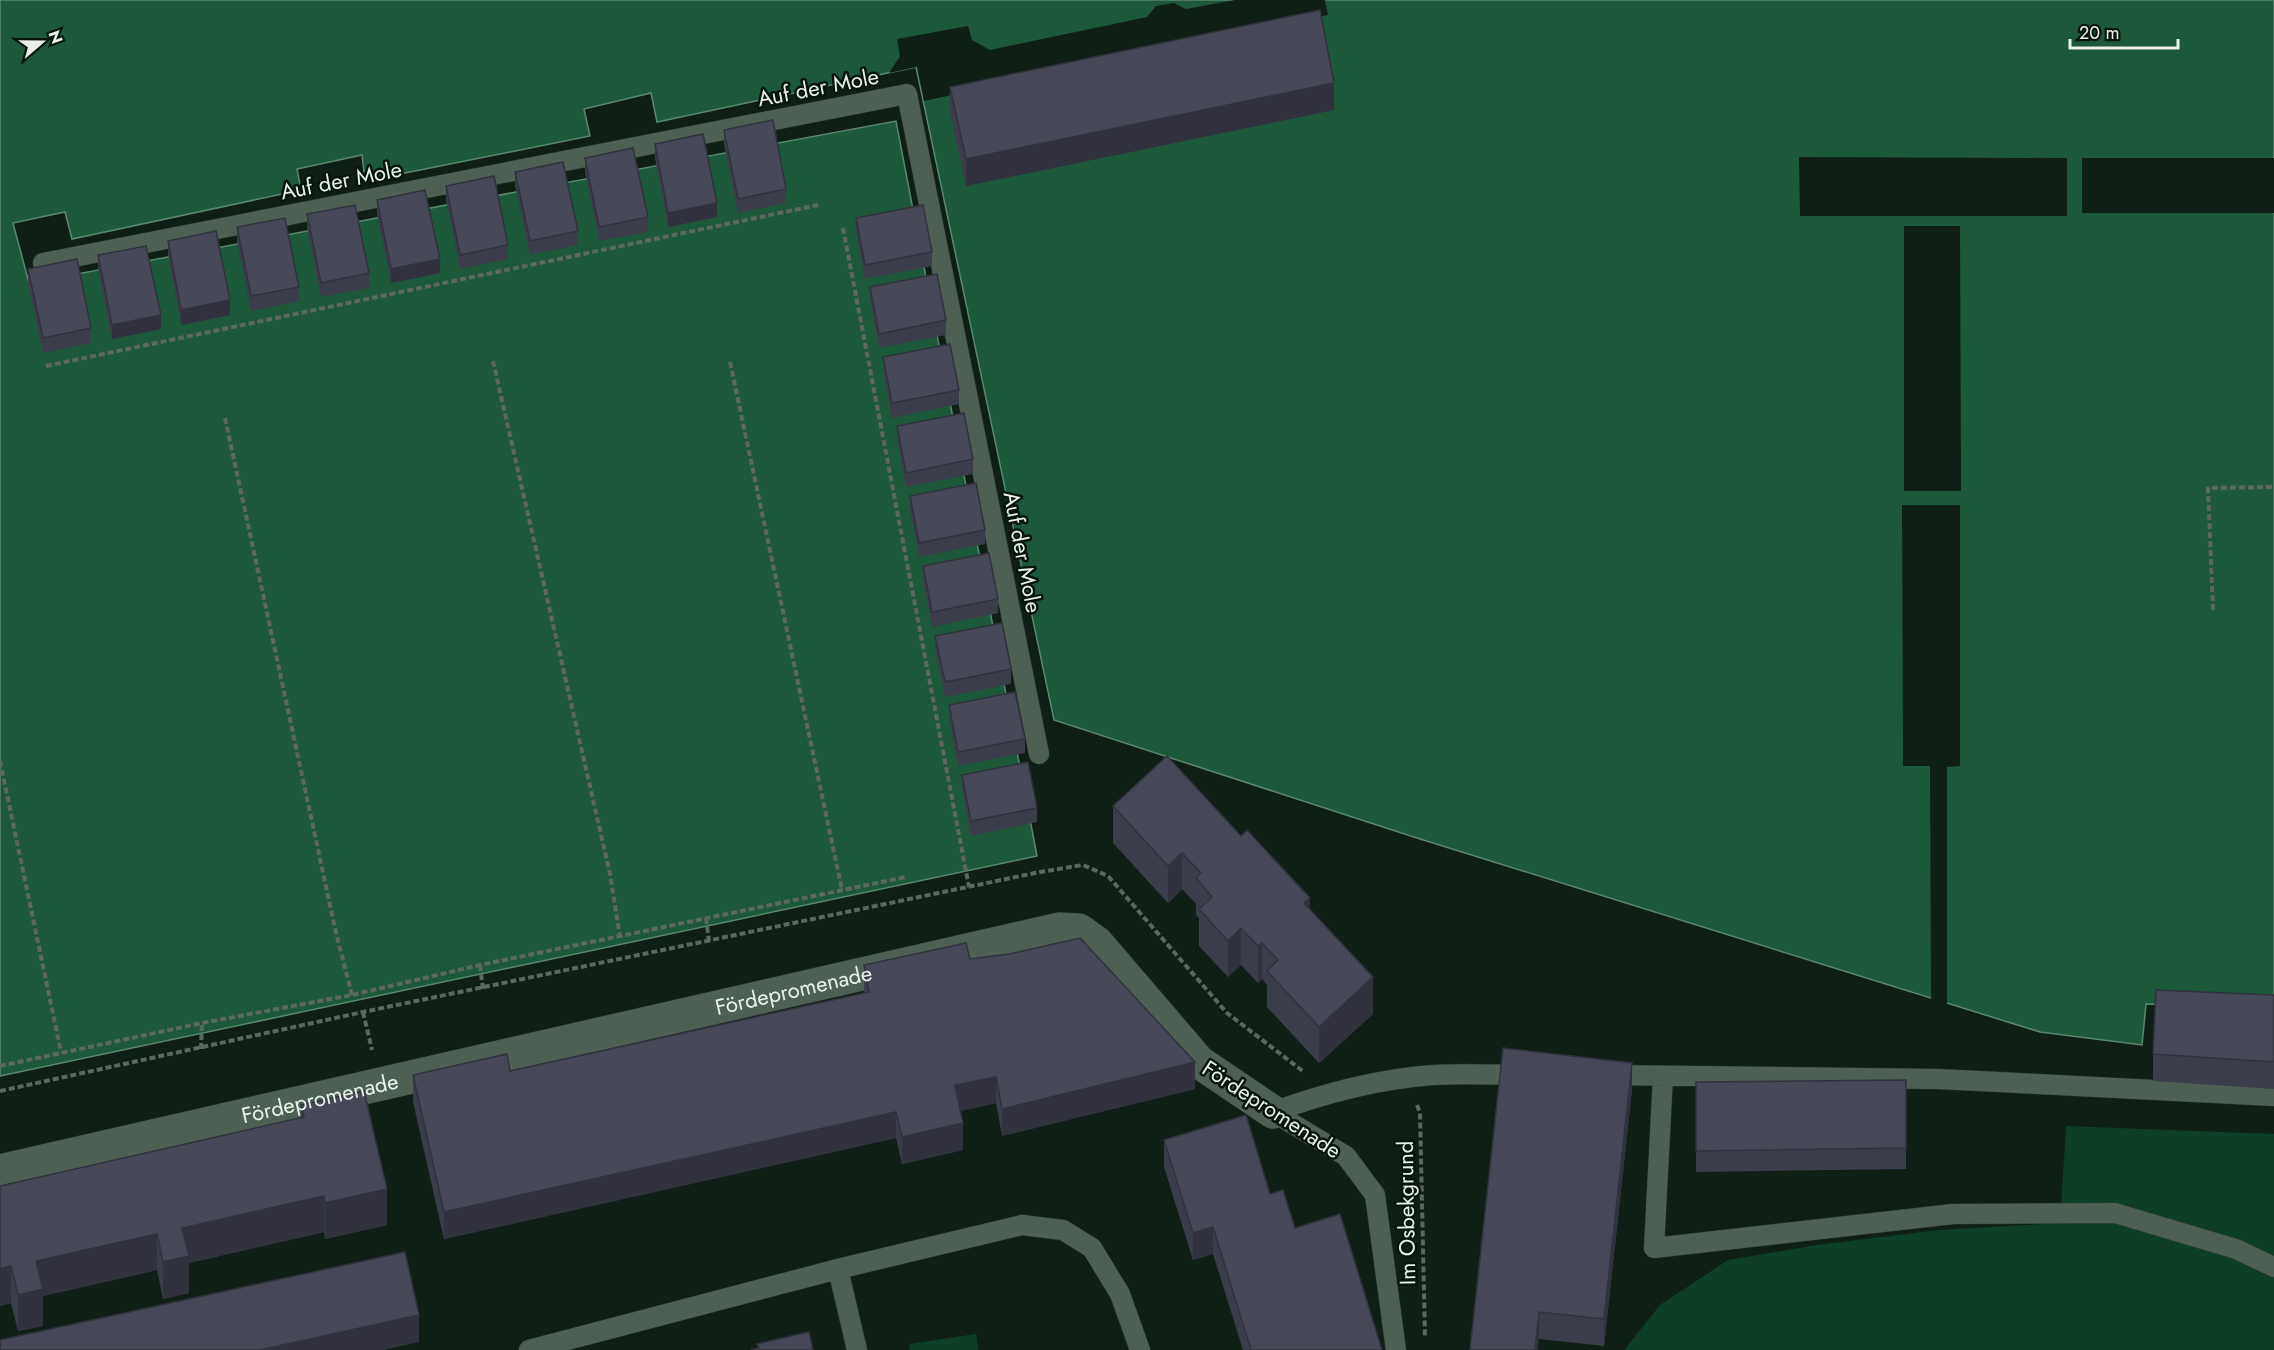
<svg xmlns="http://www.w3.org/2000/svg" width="2274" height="1350" viewBox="0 0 2274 1350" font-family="Jost,sans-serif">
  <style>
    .green { fill: #0d3e26 }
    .water { fill: #1c593a; stroke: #59876f; stroke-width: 1.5 }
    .pier { fill: #101f16 }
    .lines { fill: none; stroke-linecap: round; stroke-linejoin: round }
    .service-casing { stroke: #2e3831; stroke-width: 21 }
    .minor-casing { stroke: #2e3831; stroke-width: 34 }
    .path { stroke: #5b6860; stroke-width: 4; stroke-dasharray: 6 3; stroke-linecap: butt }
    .service { stroke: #4e5f54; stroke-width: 20 }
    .minor { stroke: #4e5f54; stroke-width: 33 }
    .wall { fill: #3c3d4b }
    .shaded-wall { fill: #31323d }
    .building { fill: #464757; stroke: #31323d; stroke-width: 1.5 }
    .labels { text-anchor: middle; stroke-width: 5; stroke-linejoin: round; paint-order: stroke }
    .street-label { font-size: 22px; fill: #e8f2eb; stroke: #07160d }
  </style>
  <rect width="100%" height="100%" fill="#101f16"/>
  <path class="green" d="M2066 1126 2274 1134V1350H1624L1660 1305 1728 1260 1817 1245 1938 1230 2060 1223Z
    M976 1334 978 1350H910L909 1344Z"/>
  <path class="water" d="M0 0H2274V1008L2146 1004 2142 1045 2040 1032 1417 838 1054 720 916 67 657 122 651 93 584 109 590 136 365 181 362 155 297 169 301 190 72 239 65 212 13 223 29 283 896 121 1037 856 0 1076Z"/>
  <path class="pier" d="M1235 0H1325L1328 15 924 101 917 67 889 73 900 56 897 39 968 26 972 40 990 50 1147 17 1156 6 1174 3 1186 9Z
    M1799 157 2067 158V216H1800Z
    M2082 158H2274V213H2082Z
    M1904 226H1960L1961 491H1904Z
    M1902 505H1960V766L1947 767V1006L1931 1001 1930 766H1903Z"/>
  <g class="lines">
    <defs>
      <path id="service" d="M43 263 907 94 1039 754
        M1605 1075 1938 1079 2274 1096
        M1663 1076 1654 1248 1953 1214 2115 1213 2236 1249 2274 1267
        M1273 1112C1325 1093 1378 1079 1433 1075 1463 1073 1494 1075 1525 1075
        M1273 1112 1346 1156 1375 1195 1396 1350
        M838 1269 857 1350
        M529 1350 838 1269 1022 1225 1063 1230 1092 1248 1120 1294 1140 1350"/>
      <g id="minor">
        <path id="s1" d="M0 1171 1059 929 1079 930 1097 943 1199 1062 1273 1112"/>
      </g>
    </defs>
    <use href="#service" class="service-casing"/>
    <use href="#minor" class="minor-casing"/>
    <path class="path" d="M843 228 969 887
      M493 361 610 874 620 937
      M730 362 842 890
      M46 366 818 205
      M225 418 336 933 352 995
      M2213 610 2208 488 2274 487
      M0 761 61 1052
      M706 918 709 941
      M480 965 483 989
      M363 1012 372 1050
      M201 1049 202 1023
      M0 1066 202 1023 352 995 480 965 906 877
      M0 1091 363 1012 1040 872 1083 865 1108 876 1227 1013 1304 1072
      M1417 1105 1420 1113 1425 1337"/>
    <use href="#service" class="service"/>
    <use href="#minor" class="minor"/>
  </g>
  <path class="wall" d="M950 87 1334 110 966 186 950 113Z
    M724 130 786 189V203L738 213 724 144Z
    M655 144 717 217 668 227 655 158Z
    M585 158 648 217V232L599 241 585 172Z
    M515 172 578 231V245L530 255 515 186Z
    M446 186 508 245V259L460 269 446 200Z
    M377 200 440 273 391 283 377 214Z
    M307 214 369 273V288L321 297 307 228Z
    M856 218 932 252V266L865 279 856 233Z
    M237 227 299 287V301L251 311 237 242Z
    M168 241 230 315 181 325 168 255Z
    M98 255 161 329 112 339 98 270Z
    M28 269 91 328V343L43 353 28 284Z
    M870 287 946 320V335L879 348 870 301Z
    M883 357 959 390V404L892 418 883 372Z
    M897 426 973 459V474L906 487 897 440Z
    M910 496 985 530V544L919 557 910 511Z
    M923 566 998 599V613L932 627 923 580Z
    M935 636 1011 669V684L945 697 935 650Z
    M949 705 1025 739V753L958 766 949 720Z
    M962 775 1037 808V822L971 836 962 789Z
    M1113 806 1241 836 1310 909 1373 1014 1319 1063 1267 1007V985L1262 979 1258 983 1241 965 1228 977 1199 946V918L1196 915V904L1182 889 1168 903 1113 843Z
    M970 959 1195 1089 1002 1136 996 1103 961 1111 963 1150 902 1164 896 1138 444 1239 413 1102V1075L510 1071 864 993V965Z
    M2274 995V1089L2153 1081V1054Z
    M1696 1082 1906 1148V1169L1696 1172Z
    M1632 1090 1604 1346 1539 1339 1470 1350Z
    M301 1105 387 1225 325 1239 324 1232 189 1263V1293L163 1299 157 1270 43 1296V1326L18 1331 11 1303 0 1306V1186L301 1118Z
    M1164 1140 1270 1194 1382 1350H1243L1213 1254 1193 1260 1164 1167Z"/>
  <path class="shaded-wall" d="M1334 83V110L966 186V159Z
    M717 203V217L668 227V213Z
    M440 259V273L391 283V269Z
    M230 300V315L181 325V310Z
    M161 315V329L112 339V325Z
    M1182 853V889L1168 903V866Z
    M1310 898V935L1304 903Z
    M1241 928V965L1228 977V941Z
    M1262 943V979L1258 983V946Z
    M1373 977V1014L1319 1063V1027Z
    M1195 1062V1089L1002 1136V1109Z
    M1632 1063V1090L1604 1346V1319Z
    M996 1077V1103L955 1112V1085Z
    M896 1112V1138L444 1239V1212Z
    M963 1123V1150L902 1164V1137Z
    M387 1189V1225L325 1239V1203Z
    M324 1196V1232L189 1263V1293L163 1299V1262L182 1228Z
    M1213 1227V1254L1193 1260V1233Z
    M157 1234V1270L43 1296V1326L18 1331V1295L36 1261Z
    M11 1266V1303L0 1306V1269Z
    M1539 1312V1339L1538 1350H1535Z
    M419 1315V1342L383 1350H260Z"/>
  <path class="building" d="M1320 10 1334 83 966 159 950 87Z
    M773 120 786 189 738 199 724 130Z
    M703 134 717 203 668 213 655 144Z
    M633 148 648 217 599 227 585 158Z
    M563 162 578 231 530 241 515 172Z
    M494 176 508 245 460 255 446 186Z
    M425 190 440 259 391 269 377 200Z
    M355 205 369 273 321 283 307 214Z
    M923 205 932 252 865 265 856 218Z
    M285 218 299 287 251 296 237 227Z
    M216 231 230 300 181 310 168 241Z
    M146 246 161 315 112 325 98 255Z
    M77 259 91 328 43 338 28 269Z
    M937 274 946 320 879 334 870 287Z
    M950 344 959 390 892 403 883 357Z
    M964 413 973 459 906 473 897 426Z
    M976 483 985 530 919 543 910 496Z
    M989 553 998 599 932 612 923 566Z
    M1002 623 1011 669 945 682 935 636Z
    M1015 692 1025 739 958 752 949 705Z
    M1167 756 1241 836 1247 830 1310 898 1304 903 1373 977 1319 1027 1267 971 1278 960 1262 943 1258 946 1241 928 1228 941 1199 909 1212 897 1196 878 1201 873 1182 853 1168 866 1113 806Z
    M1028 762 1037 808 971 821 962 775Z
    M1080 938 1195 1062 1002 1109 996 1077 955 1085 963 1123 902 1137 896 1112 444 1212 413 1075 507 1054 510 1071 869 992 864 965 966 943 970 959 1009 954Z
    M2156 990 2274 995V1062L2153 1054Z
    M1503 1048 1632 1063 1604 1319 1539 1312 1535 1350H1470Z
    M1906 1080V1148L1696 1151V1082Z
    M364 1091 387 1189 325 1203 324 1196 182 1228 189 1256 163 1262 157 1234 36 1261 43 1289 18 1295 11 1266 0 1269V1186L304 1117 301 1105Z
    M1246 1115 1270 1194 1283 1190 1295 1228 1340 1214 1382 1350H1251L1213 1227 1193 1233 1164 1140Z
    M405 1252 419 1315 260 1350H0V1340Z
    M809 1332 813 1350H750L759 1348 757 1344Z"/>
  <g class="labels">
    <g class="street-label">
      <text transform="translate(818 87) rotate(-11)" y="8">Auf der Mole</text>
      <text transform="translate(341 180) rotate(-11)" y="8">Auf der Mole</text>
      <text transform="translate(1023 552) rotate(79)" y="8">Auf der Mole</text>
      <text dy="8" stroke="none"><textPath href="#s1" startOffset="814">Fördepromenade</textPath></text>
      <text dy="8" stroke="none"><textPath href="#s1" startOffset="328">Fördepromenade</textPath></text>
      <text transform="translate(1272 1109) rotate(33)" y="8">Fördepromenade</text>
      <text transform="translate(1406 1213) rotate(-91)" y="8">Im Osbekgrund</text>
    </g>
  </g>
  <g transform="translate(42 42) rotate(70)" stroke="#07160d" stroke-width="4.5" paint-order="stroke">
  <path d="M0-4.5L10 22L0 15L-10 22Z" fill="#e8f2eb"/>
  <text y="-9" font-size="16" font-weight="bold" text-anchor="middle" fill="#e8f2eb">N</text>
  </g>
  <path d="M2070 39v9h108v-9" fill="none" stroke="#e8f2eb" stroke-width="3"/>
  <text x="2079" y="39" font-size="18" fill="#e8f2eb" stroke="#07160d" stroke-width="4.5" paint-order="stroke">20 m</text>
</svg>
